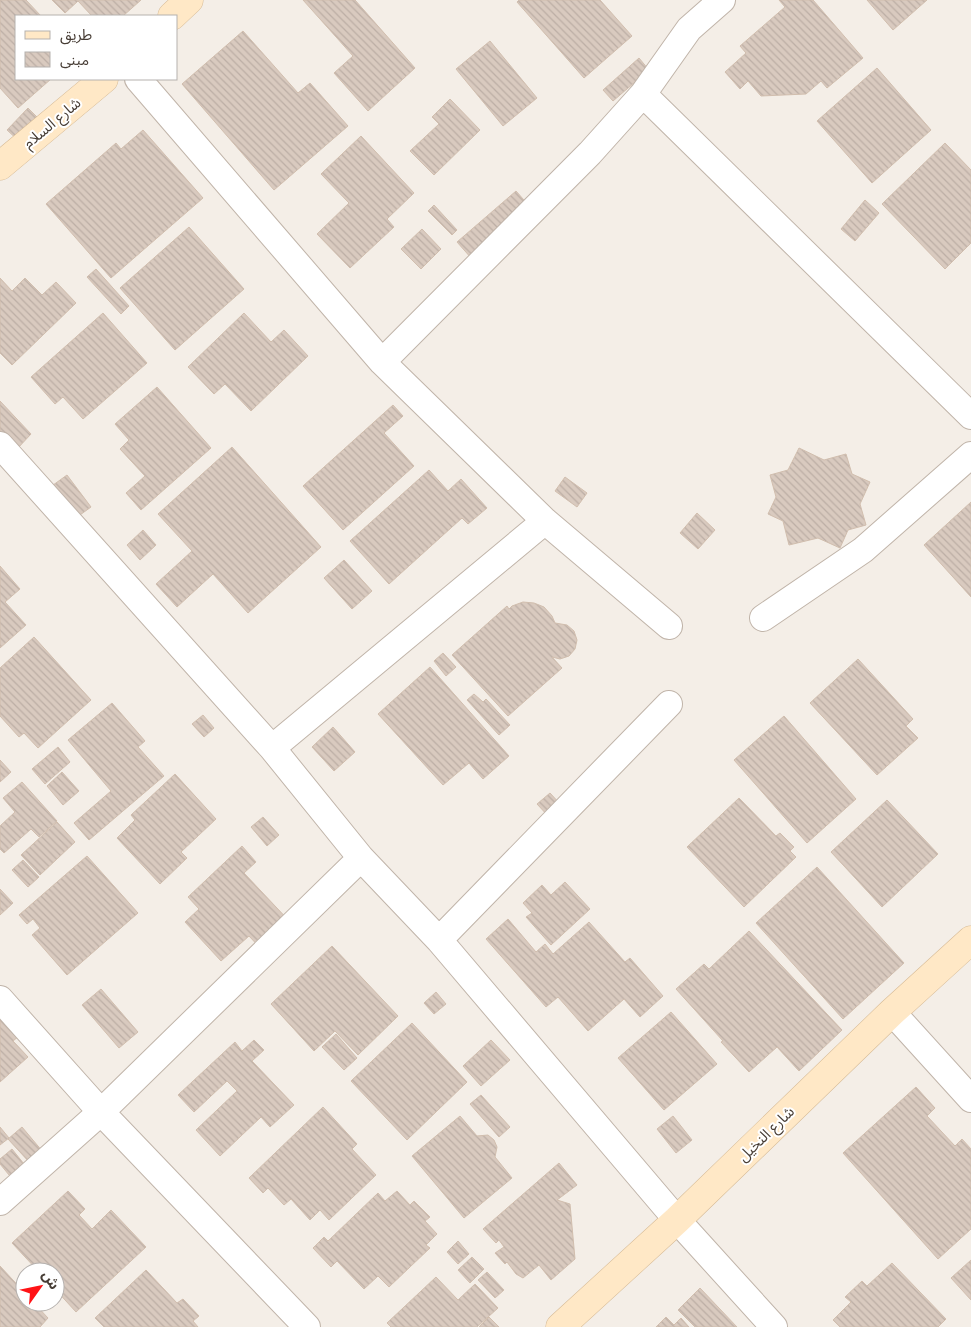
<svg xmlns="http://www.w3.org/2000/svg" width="971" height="1327" viewBox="0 0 971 1327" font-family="'Space Grotesk','Noto Sans Arabic',sans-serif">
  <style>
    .building { fill: url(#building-back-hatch); stroke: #d1beae }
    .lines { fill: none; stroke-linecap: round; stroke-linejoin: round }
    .street-casing { stroke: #c0b4a9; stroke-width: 28 }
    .secondary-casing { stroke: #d6ba95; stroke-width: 29 }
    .street { stroke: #fff; stroke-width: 26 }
    .secondary { stroke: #ffe8c6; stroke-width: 28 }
    .labels { text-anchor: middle; stroke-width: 4; stroke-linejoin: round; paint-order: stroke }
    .street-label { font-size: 15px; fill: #473d35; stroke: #fff }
  </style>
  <defs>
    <pattern id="building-back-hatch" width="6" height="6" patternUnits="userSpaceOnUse" patternTransform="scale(1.25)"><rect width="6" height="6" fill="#d9cabf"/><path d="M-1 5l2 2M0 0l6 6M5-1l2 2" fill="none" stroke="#bcaea5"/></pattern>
  </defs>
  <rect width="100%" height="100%" fill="#f4eee7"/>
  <path class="building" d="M0 0H26L41 16H16V79H51L18 108 0 88Z
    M52 0H141L123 16H92L78 1 65 13Z
    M303 0H355L415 68 368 111 334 73 353 56Z
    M519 0H600L632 36 584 78 517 2Z
    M779 0H813L863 58 827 88 821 81 806 94 761 96 748 81 740 89 725 72 746 53 740 46 785 7Z
    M867 0H927L893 30Z
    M243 31 298 93 310 83 348 126 274 190 182 84Z
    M490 41 537 98 503 126 456 69Z
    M639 58 649 70 613 101 603 90Z
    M877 68 931 130 872 183 817 121Z
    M450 99 480 130 434 175 410 151 439 124 432 117Z
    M28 108 40 120 20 142 7 130Z
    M143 130 203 198 111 278 46 204 116 143 121 149Z
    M361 136 414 193 387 219 394 227 350 268 317 234 349 203 321 174Z
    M945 143 971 170V243L945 269 882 204Z
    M516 191 531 208 472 259 457 242Z
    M865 200 879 213 855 241 841 229Z
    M434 205 457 230 452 235 428 211Z
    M189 227 244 289 175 350 120 288Z
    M422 229 441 249 421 269 401 249Z
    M96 269 129 306 121 314 87 277Z
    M0 278 12 291 25 278 42 295 56 282 76 303 12 365 0 353Z
    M103 313 147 363 83 419 63 397 55 404 31 377Z
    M244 313 271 342 284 330 308 356 251 411 225 384 214 394 188 367Z
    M157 387 211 448 141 510 126 493 145 476 120 449 129 440 115 424Z
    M0 401 31 434 17 449 0 431Z
    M393 405 403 416 384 433 414 466 343 530 303 486Z
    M232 447 321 547 248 613 213 574 177 607 156 584 192 551 158 514Z
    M799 448 824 460 846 454 852 474 870 482 860 504 866 525 848 530 840 548 818 538 789 545 783 521 768 514 776 497 770 475 788 470Z
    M429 470 448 491 461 479 487 508 468 524 462 518 389 584 350 541Z
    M67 475 91 507 73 520 49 488Z
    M565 477 587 493 577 507 555 491Z
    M971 502V597L924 545Z
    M697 513 715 530 698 549 680 533Z
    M143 530 156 545 140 560 127 545Z
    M344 560 372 591 352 609 324 578Z
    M0 566 20 589 5 602 26 625 0 648Z
    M523 602 534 603 544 607 552 616 555 623 567 625 574 631 577 640 575 649 569 656 560 659 552 657 562 668 508 716 452 655 507 606 509 609 512 606Z
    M34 637 91 700 38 748 24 733 19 737 0 716V668Z
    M443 653 456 667 446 676 434 661Z
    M858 659 913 719 906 726 918 738 877 775 810 703Z
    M430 667 509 756 483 779 469 763 443 785 378 714Z
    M474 694 483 702 486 699 510 725 499 735 467 700Z
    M112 703 145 741 138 747 164 776 89 840 74 823 111 791 68 740Z
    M203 715 214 728 204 737 192 724Z
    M784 716 856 799 807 843 734 760Z
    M333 727 355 752 334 771 312 747Z
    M58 747 70 762 45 784 32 769Z
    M0 760 11 772 0 782Z
    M62 772 79 791 63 805 47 786Z
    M175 774 216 819 181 852 187 858 160 884 117 838 135 820 131 815Z
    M22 782 57 821 39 837 31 829 4 853 0 849V826L15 812 3 798Z
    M550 793 562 806 550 818 537 804Z
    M739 798 776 836 780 833 794 847 790 851 796 857 744 907 687 847Z
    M887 800 938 854 882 907 831 852Z
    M263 817 279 835 267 846 251 827Z
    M57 822 75 842 40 875 21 855Z
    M242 846 256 862 244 873 292 924 263 951 249 936 221 961 185 922 199 909 188 897Z
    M87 856 138 913 67 975 32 935 40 928 33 919 27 924 19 915Z
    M23 860 39 877 28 887 12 870Z
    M817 867 904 963 843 1019 756 923Z
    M565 882 590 909 551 945 526 917 532 913 523 903 542 885 551 895Z
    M0 889 13 903 0 915Z
    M508 919 536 952 545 944 553 954 589 922 625 962 630 958 663 996 640 1017 624 999 588 1031 558 997 546 1007 486 939Z
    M749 931 842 1030 799 1071 777 1047 749 1072 721 1042 723 1041 676 989 704 964 709 969Z
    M332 946 398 1016 358 1055 335 1031 314 1051 271 1004Z
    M101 989 138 1032 119 1048 82 1005Z
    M436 992 446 1004 434 1014 424 1003Z
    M671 1012 717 1064 664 1110 618 1058Z
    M0 1015 19 1036 13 1041 28 1057 0 1082Z
    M412 1023 467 1082 407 1140 351 1081Z
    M336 1034 357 1058 344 1070 322 1047Z
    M254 1040 264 1050 252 1061 294 1105 270 1127 261 1117 220 1156 196 1130 237 1091 227 1081 194 1112 178 1095 235 1042 242 1051Z
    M491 1040 510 1060 481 1086 463 1066Z
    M916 1087 935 1108 927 1116 955 1146 962 1139 971 1149V1229L938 1259 843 1153Z
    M481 1095 510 1127 499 1137 470 1104Z
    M323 1107 357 1144 352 1149 376 1175 329 1220 320 1210 310 1220 291 1199 284 1205 268 1188 263 1193 249 1178Z
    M460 1116 477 1136 488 1135 494 1140 497 1147 495 1157 512 1178 464 1218 412 1156Z
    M673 1116 692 1140 676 1153 657 1129Z
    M0 1127 9 1138 0 1145Z
    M22 1127 43 1152 30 1163 8 1139Z
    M12 1149 28 1169 14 1181 0 1164V1159Z
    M559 1163 577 1185 557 1200 570 1204 575 1259 551 1280 539 1265 523 1278 516 1274 507 1262 505 1264 495 1253 504 1247 499 1240 496 1243 483 1229Z
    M68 1191 85 1209 79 1215 92 1229 111 1210 146 1247 76 1312 55 1289V1272H39L12 1243Z
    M397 1191 410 1205 414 1201 430 1217 425 1221 437 1234 426 1245 430 1248 389 1287 378 1276 364 1289 337 1261 331 1267 313 1248 324 1237 328 1241 378 1193 385 1201Z
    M458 1241 469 1254 458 1264 447 1252Z
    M472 1257 484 1269 470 1283 458 1270Z
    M971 1260V1300L951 1278Z
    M892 1263 946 1319 938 1327H840L833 1320 851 1302 845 1297 862 1281 867 1286Z
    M0 1266 25 1293V1302H33L48 1318 40 1327H0Z
    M146 1270 177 1303 183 1299 199 1316 193 1321 198 1327H104L95 1318Z
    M487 1272 504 1290 495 1298 478 1280Z
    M436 1277 458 1300 475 1284 498 1308 477 1327H391L387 1323Z
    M700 1288 737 1327H695L678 1310Z
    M489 1317 499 1327H479Z
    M666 1317 674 1325 681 1318 689 1327H656Z"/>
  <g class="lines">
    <defs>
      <path id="street" d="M138 79 382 362 545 521 669 626
        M643 94 971 416
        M382 362 590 153 643 94 689 29 722 0
        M0 445 272 748 361 858 439 940 677 1220 774 1327
        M763 618 863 550 971 455
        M272 748 545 521
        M439 940 669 704
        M0 999 101 1112 307 1327
        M892 1012 971 1099
        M0 1202 101 1112 361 858"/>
      <path id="secondary" d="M172 16 189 0
        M0 166 104 79
        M560 1327 677 1220 892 1012 971 940"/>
    </defs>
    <use href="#street" class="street-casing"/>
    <use href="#secondary" class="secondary-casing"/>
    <use href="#street" class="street"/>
    <use href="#secondary" class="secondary"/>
  </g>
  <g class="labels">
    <g class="street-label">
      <text transform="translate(52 123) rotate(-40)" y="5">شارع السلام</text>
      <text transform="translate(766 1134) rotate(-44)" y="5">شارع النخيل</text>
    </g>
  </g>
  <rect x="15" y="15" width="162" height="65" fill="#ffffff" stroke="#b5b1ae"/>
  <rect x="25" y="31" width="25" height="8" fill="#ffe8c6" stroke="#b5b1ae"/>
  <text x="60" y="40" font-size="15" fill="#473d35">طريق</text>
  <rect x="25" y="52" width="25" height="15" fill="url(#building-back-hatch)" stroke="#b5b1ae"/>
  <text x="60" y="65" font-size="15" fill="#473d35">مبنى</text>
  <g transform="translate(40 1287) rotate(57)"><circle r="24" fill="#ffffff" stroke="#b5b1ae"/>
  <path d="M0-4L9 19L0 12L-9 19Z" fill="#ff1316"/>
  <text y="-8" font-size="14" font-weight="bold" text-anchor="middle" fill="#473d35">ش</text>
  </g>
</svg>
